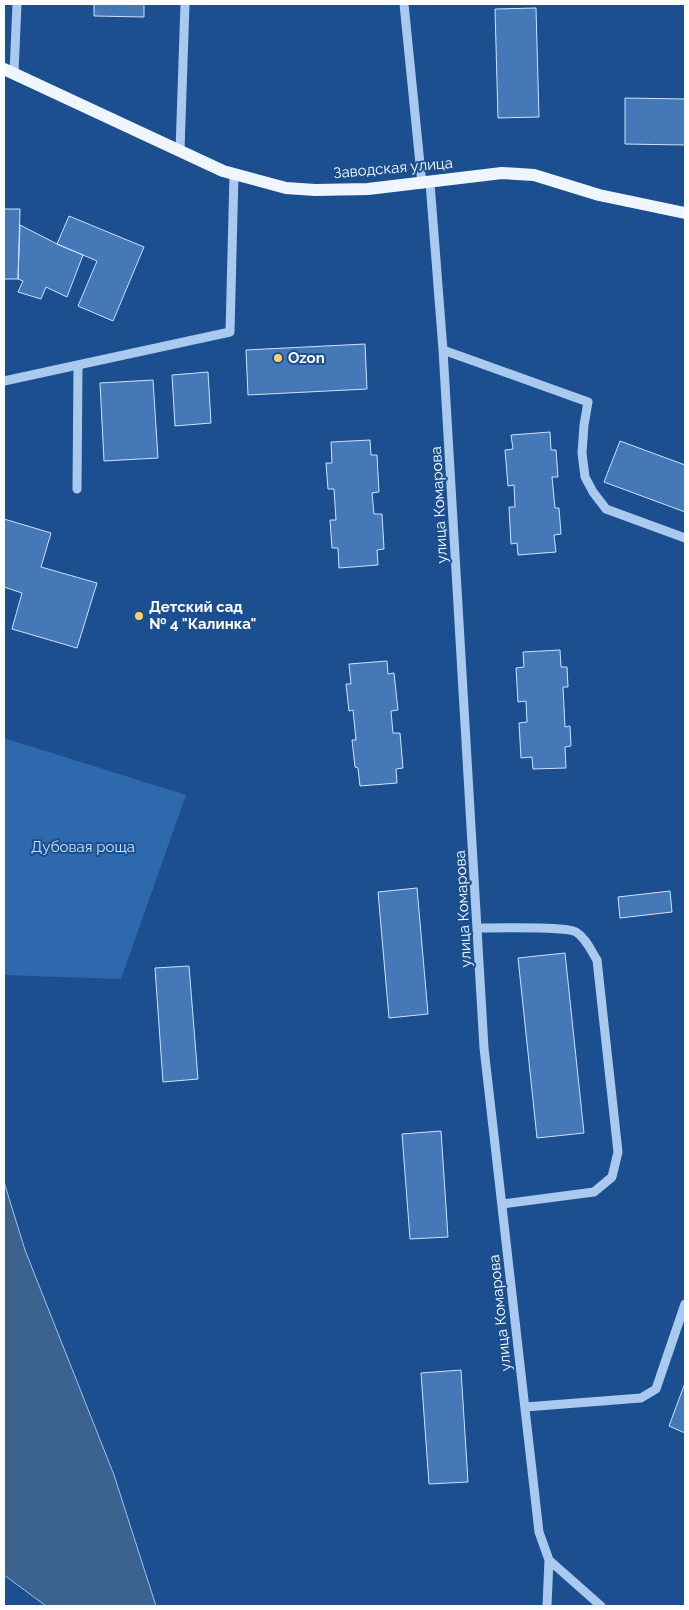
<svg xmlns="http://www.w3.org/2000/svg" width="689" height="1610" viewBox="0 0 689 1610" font-family="Raleway,sans-serif">
  <style>
    .green { fill: #2e69ad }
    .water { fill: #3c6290; stroke: #9cc4f0 }
    .building { fill: #4478b7; stroke: #cfe3fa }
    .lines { fill: none; stroke-linecap: round; stroke-linejoin: round }
    .minor { stroke: #a9c9ee; stroke-width: 9 }
    .major { stroke: #f0f6ff; stroke-width: 12 }
    .poi-dot { fill: #ffd166; stroke: #1b4f8f; stroke-width: 2 }
    .labels { text-anchor: middle; stroke-width: 4; stroke-linejoin: round; paint-order: stroke }
    .street-label { font-size: 15px; fill: #fff; stroke: #1b4f8f }
    .poi-label { font-size: 15px; font-weight: bold; fill: #fff; stroke: #1b4f8f; text-anchor: start }
    .park-label { font-size: 15px; fill: #cfe3fa; stroke: #1b4f8f }
  </style>
  <rect width="100%" height="100%" fill="#1b4f8f"/>
  <path class="green" d="M4 738 186 795 121 979 4 975Z"/>
  <path class="water" d="M4 1182 25 1250 114 1475 156 1606H46L4 1575Z"/>
  <path class="building" d="M94 4H144V17L94 16Z
    M536 8 539 117 498 118 495 9Z
    M625 98 685 99V145L625 144Z
    M4 209H20L18 279H4Z
    M69 216 144 247 113 321 78 306 97 261 57 244Z
    M20 225 57 244 83 255 67 297 46 287 41 299 18 292 23 281 18 279Z
    M365 344 367 389 248 395 246 350Z
    M208 372 211 423 175 426 172 375Z
    M153 380 158 458 104 461 100 383Z
    M550 432 551 450H556L558 477H552L555 508H559L561 534 554 535 556 552 518 555 517 543 511 544 509 507H515L514 485 508 486 505 450 513 449 511 435Z
    M370 440 371 455H377L379 492 372 493 374 514H382L384 549 377 550 378 565 339 568 338 548H332L330 520H336L334 489H328L326 463H332L331 442Z
    M620 441 685 465V512L604 482Z
    M4 519 51 533 41 567 97 583 77 648 12 629 22 593 4 587Z
    M560 650 561 667H567L568 687H563L565 727 570 726 571 746 565 747 566 768 533 769 532 757 521 758 519 723 527 722 526 701 518 702 516 668 524 667 523 652Z
    M387 661 388 674 394 673 398 710 391 711 393 733H400L403 768 396 769 397 783 360 786 358 768 355 767 352 740H356L353 710 349 711 346 684H351L349 664Z
    M417 888 428 1014 389 1018 378 892Z
    M670 891 672 912 620 918 618 897Z
    M565 953 584 1133 537 1138 518 958Z
    M189 966 198 1079 163 1082 155 968Z
    M441 1131 448 1237 410 1239 402 1134Z
    M461 1370 468 1482 429 1484 421 1373Z
    M685 1383V1433L669 1426Z"/>
  <g class="lines">
    <path class="minor" d="M404 4 422 184
      M14 73 17 4
      M180 150 185 4
      M430 183 443 350 484 1048 539 1532 549 1560 601 1606
      M443 350 588 402 584 425 582 453 585 477 593 492 606 509 685 538
      M4 381 230 332 234 174
      M77 489 78 365
      M477 928C493 928 567 926 576 932 586 938 591 951 597 960L618 1152 612 1177 594 1192 502 1204
      M525 1407 641 1398 656 1389 685 1304
      M547 1606 549 1560"/>
    <path class="major" d="M4 69 223 171 286 188 315 190 368 189 502 173 534 175 599 195 685 213"/>
  </g>
  <g class="poi-dot">
    <circle cx="278" cy="358" r="5"/>
    <circle cx="139" cy="616" r="5"/>
  </g>
  <g class="labels">
    <g class="street-label">
      <text transform="translate(393 168) rotate(-5)" y="5">Заводская улица</text>
      <text transform="translate(439 505) rotate(-93)" y="5">улица Комарова</text>
      <text transform="translate(463 909) rotate(-93)" y="5">улица Комарова</text>
      <text transform="translate(500 1313) rotate(-96)" y="5">улица Комарова</text>
    </g>
    <g class="poi-label">
      <text x="288" y="363">Ozon</text>
      <text x="149" y="612">Детский сад<tspan x="149" dy="17">№ 4 "Калинка"</tspan></text>
    </g>
    <g class="park-label">
      <text x="83" y="852">Дубовая роща</text>
    </g>
  </g>
  <rect width="689" height="1610" fill="none" stroke="#ffffff" stroke-width="10"/>
</svg>
